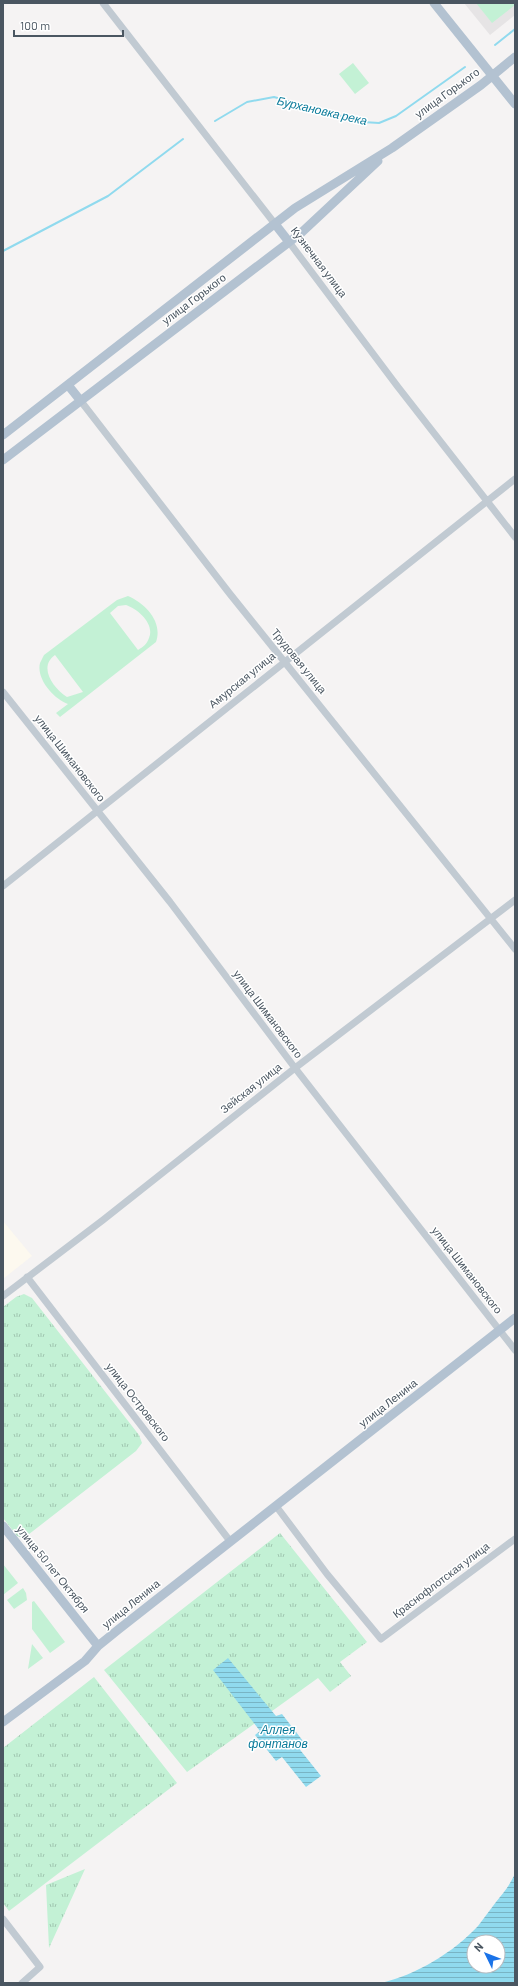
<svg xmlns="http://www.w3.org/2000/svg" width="518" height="1986" viewBox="0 0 518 1986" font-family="Barlow,sans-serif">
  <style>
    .commercial { fill: #fdf9ef }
    .education { fill: #e6e4e5 }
    .grass { fill: #c3f1d5; fill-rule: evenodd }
    .park { fill: url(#park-tufts) }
    .water { fill: url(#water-rules); fill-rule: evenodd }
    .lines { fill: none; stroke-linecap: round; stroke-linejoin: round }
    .stream { stroke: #90daee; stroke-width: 2 }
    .minor { stroke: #c1cad2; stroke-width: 7 }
    .major { stroke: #b3c2d1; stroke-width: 9 }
    .labels { text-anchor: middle; stroke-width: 3; stroke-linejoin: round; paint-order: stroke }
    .street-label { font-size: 11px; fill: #4a5661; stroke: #fff }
    .water-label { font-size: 12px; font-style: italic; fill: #0c7c9b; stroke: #fff }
  </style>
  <defs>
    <pattern id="park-tufts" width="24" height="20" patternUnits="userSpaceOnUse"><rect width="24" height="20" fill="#c3f1d5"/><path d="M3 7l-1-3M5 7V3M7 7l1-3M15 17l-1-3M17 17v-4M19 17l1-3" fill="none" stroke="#a0c6b0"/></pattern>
    <pattern id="water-rules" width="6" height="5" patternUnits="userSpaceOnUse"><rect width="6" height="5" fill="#90daee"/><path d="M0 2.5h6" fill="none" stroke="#78b4c4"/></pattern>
  </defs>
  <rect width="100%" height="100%" fill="#f5f3f3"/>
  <path class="commercial" d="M3 1221 32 1256 3 1279Z"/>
  <path class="education" d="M464 3H515V15L490 35Z"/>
  <path class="grass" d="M476 3H515V5L492 23Z
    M353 63 369 83 355 94 339 74Z
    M128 596C146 604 163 622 156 642L60 717 56 713 68 704C54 699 36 679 40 663 41 661 43 657 44 655L117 600ZM126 605C138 609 155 624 149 638 147 644 143 647 138 650L110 613 118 606ZM55 655 83 692 67 697C53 688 38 667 55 655Z
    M3 1564 18 1583 3 1595Z
    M23 1588 26 1593 27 1600 14 1609 7 1600Z
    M34 1601 65 1642 50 1653 32 1629V1602Z
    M32 1644 43 1658 28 1669Z"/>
  <path class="park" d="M24 1294 32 1298 139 1435 142 1443 136 1451 24 1538 17 1536 3 1518V1307L16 1297Z
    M280 1533 367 1642 340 1662 351 1676 330 1692 318 1678 187 1772 104 1670Z
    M94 1677 177 1783 9 1911 3 1903V1748Z
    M85 1869 49 1948 46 1885Z"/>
  <path class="water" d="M228 1658 276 1716 282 1714 303 1741 297 1746 321 1776 306 1787 282 1757 276 1761 255 1735 260 1731 213 1670Z
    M515 1873V1983H381C416 1975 454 1952 478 1926 484 1918 490 1910 496 1902 503 1893 511 1884 515 1873ZM474 1942H498V1966H474Z"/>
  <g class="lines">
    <path class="stream" d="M495 45 515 29
      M215 121 247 102 274 97 363 122 379 123 396 116 465 67
      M3 251 108 196 183 139"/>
    <path class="minor" d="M103 3 275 224
      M289 242 398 387 515 537
      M80 400 230 594 515 949
      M3 692 170 902 295 1068 515 1350
      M3 886 515 479
      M27 1277 230 1541
      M3 1296 103 1220 295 1068 515 900
      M276 1506 327 1574 381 1639 515 1539
      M3 1919 40 1967 22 1983"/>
    <path class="major" d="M434 3 515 104
      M275 224 289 242
      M68 385 80 400
      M3 435 295 208 392 148 481 85 515 57
      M3 460 301 233 378 161
      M3 1526 98 1646
      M3 1722 85 1661 98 1646 119 1629 515 1318"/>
  </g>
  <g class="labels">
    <g class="street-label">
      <text transform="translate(447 93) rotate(-36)" y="4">улица Горького</text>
      <text transform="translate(319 262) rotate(53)" y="4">Кузнечная улица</text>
      <text transform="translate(194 299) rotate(-37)" y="4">улица Горького</text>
      <text transform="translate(299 661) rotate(51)" y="4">Трудовая улица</text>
      <text transform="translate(242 680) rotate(-39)" y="4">Амурская улица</text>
      <text transform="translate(70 758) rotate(52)" y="4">улица Шимановского</text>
      <text transform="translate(268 1014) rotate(53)" y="4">улица Шимановского</text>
      <text transform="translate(251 1088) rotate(-38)" y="4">Зейская улица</text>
      <text transform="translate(467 1270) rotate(52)" y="4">улица Шимановского</text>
      <text transform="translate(138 1402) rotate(52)" y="4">улица Островского</text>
      <text transform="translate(388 1403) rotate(-38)" y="4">улица Ленина</text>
      <text transform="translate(53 1569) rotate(51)" y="4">улица 50 лет Октября</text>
      <text transform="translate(441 1580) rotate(-37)" y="4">Краснофлотская улица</text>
      <text transform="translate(131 1604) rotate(-39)" y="4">улица Ленина</text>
    </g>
    <g class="water-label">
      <text transform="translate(322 111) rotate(13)" y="4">Бурхановка река</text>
      <text x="278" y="1734">Аллея<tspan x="278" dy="14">фонтанов</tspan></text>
    </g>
  </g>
  <rect width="518" height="1986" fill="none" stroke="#4a5661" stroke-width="8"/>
  <g transform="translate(486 1954) rotate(313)"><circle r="19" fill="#ffffff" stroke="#b7bbc0"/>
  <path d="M0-3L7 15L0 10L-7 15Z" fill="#1a73e8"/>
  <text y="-6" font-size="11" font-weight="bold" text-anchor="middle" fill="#4a5661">N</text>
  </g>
  <path d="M14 30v6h109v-6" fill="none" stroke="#4a5661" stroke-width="2"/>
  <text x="20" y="30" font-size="12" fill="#4a5661" stroke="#ffffff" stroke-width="3" paint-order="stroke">100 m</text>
</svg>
